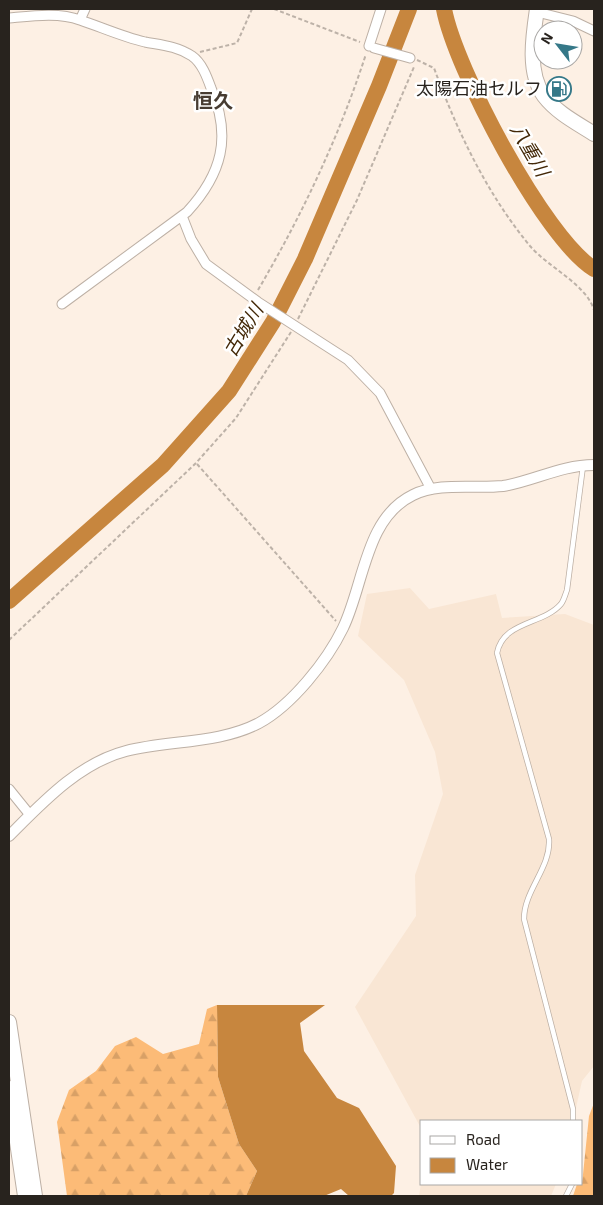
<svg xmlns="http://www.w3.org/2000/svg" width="603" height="1205" viewBox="0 0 603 1205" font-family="'Exo 2','Noto Sans JP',sans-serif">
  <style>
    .built { fill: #f9e6d4 }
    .forest { fill: url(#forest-firs) }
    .water { fill: #c7863e }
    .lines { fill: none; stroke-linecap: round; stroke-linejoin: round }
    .river { stroke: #c7863e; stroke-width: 16 }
    .service-casing { stroke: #bdb0a5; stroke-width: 6 }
    .minor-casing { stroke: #bdb0a5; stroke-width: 11 }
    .tertiary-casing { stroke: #bdb0a5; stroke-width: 12 }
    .primary-casing { stroke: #bdb0a5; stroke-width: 16 }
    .trunk-casing { stroke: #bdb0a5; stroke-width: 16 }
    .path { stroke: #bdb2a8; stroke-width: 2; stroke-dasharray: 4 2.5; stroke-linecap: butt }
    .service { stroke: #fff; stroke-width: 4.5 }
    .minor { stroke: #fff; stroke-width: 9 }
    .tertiary { stroke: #fff; stroke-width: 10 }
    .primary { stroke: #fff; stroke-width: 14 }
    .trunk { stroke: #fff; stroke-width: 14 }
    .labels { text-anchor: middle; stroke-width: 5; stroke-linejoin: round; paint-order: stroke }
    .poi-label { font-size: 18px; fill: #28231e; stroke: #fff; text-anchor: end }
    .water-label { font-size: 19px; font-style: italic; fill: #432808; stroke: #fff }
    .quarter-label { font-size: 20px; font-weight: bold; fill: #473c32; stroke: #fff }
  </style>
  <defs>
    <pattern id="forest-firs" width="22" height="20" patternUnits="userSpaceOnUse" patternTransform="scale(1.25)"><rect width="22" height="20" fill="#fcbb77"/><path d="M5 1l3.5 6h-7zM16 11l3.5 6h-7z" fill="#d8a066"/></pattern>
  </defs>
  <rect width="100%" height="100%" fill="#fdf0e4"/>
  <path class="built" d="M410 588 429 609 496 594 502 618 565 614 594 625V1066L582 1081 573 1121H422V1130L355 1007 416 916 415 875 443 794 435 752 404 680 358 636 367 594Z
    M422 1177V1184H556L551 1196H419Z"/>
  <path class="forest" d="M217 1005 218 1077 239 1144 257 1171 246 1196H67L57 1122 69 1090 96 1071 115 1046 136 1037 163 1054 199 1044 207 1009Z
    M594 1103V1196H573L577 1184H582L589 1116Z"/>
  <path class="water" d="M217 1005H325L300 1023 304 1051 337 1098 359 1108 396 1166 394 1193 391 1196H349L341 1189 324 1196H246L257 1171 239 1144 218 1077Z"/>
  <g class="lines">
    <path class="river" d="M444 9C455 68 544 238 594 269
      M9 601 163 465 229 391 273 322 305 259 379 86 409 9"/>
    <defs>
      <path id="service" d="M573 1121V1109L524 919C524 890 551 868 549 839L497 653C503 621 543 625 561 604 564 600 565 595 567 590L583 466
        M566 1196 572 1184"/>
      <path id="minor" d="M537 12 573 21 594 31
        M9 18C31 16 59 12 80 20 101 27 123 37 145 42 161 45 177 46 192 56 202 63 207 77 211 88 232 137 222 174 187 212L62 304
        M80 20 85 9
        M369 46 381 9
        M374 48 410 58
        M182 216 191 239 206 264 258 302 348 360 380 393 431 489
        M9 789 30 815"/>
      <path id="tertiary" d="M9 836C42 803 79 763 126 751 169 740 219 744 259 723 292 705 327 661 343 628 364 585 365 518 413 495 439 482 474 489 503 486 534 481 561 465 594 465"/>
      <path id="primary" d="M537 9C533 36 527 73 544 96 557 113 577 123 594 134"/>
      <path id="trunk" d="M9 1022 35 1196
        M9 1088 25 1196"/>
    </defs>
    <use href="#service" class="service-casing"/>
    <use href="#minor" class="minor-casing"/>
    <use href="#tertiary" class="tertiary-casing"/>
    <use href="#primary" class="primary-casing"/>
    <use href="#trunk" class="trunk-casing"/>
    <path class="path" d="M274 9 360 42
      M200 52 237 43 252 9
      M417 60 434 68C457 131 487 194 530 246 549 268 586 284 594 310
      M258 290C302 215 339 137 366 54
      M298 319 357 200 414 67
      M197 464 336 621
      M9 640 196 463 236 418 291 332"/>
    <use href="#service" class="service"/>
    <use href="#minor" class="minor"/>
    <use href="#tertiary" class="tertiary"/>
    <use href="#primary" class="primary"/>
    <use href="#trunk" class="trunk"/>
  </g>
  <defs>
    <symbol id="fuel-ring" viewBox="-11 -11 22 22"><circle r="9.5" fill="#fff" stroke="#357888" stroke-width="1.5"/><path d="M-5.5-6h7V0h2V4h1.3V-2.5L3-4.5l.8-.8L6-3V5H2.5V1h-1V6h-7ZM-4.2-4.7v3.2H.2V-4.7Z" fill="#357888"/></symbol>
  </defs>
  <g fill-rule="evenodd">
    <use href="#fuel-ring" x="545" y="75" width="28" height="28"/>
  </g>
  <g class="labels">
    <g class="poi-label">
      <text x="542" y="95">太陽石油セルフ</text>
    </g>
    <g class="water-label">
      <text transform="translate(530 150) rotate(60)" y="7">八重川</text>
      <text transform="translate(243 330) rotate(-59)" y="7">古城川</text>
    </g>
    <g class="quarter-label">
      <text x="213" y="108">恒久</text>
    </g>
  </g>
  <rect width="603" height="1205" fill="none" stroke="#28231e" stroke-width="20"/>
  <rect x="420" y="1120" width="162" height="65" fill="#ffffff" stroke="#a9a7a5"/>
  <rect x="430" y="1136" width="25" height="8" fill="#ffffff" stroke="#a9a7a5"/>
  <text x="466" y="1145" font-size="15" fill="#28231e">Road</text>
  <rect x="430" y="1158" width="25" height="15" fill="#c7863e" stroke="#a9a7a5"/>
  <text x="466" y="1170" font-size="15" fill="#28231e">Water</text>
  <g transform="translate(558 45) rotate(301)"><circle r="24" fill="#ffffff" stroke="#a9a7a5"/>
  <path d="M0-4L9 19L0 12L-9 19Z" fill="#357888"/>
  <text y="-8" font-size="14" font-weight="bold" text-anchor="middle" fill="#28231e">N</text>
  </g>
</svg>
